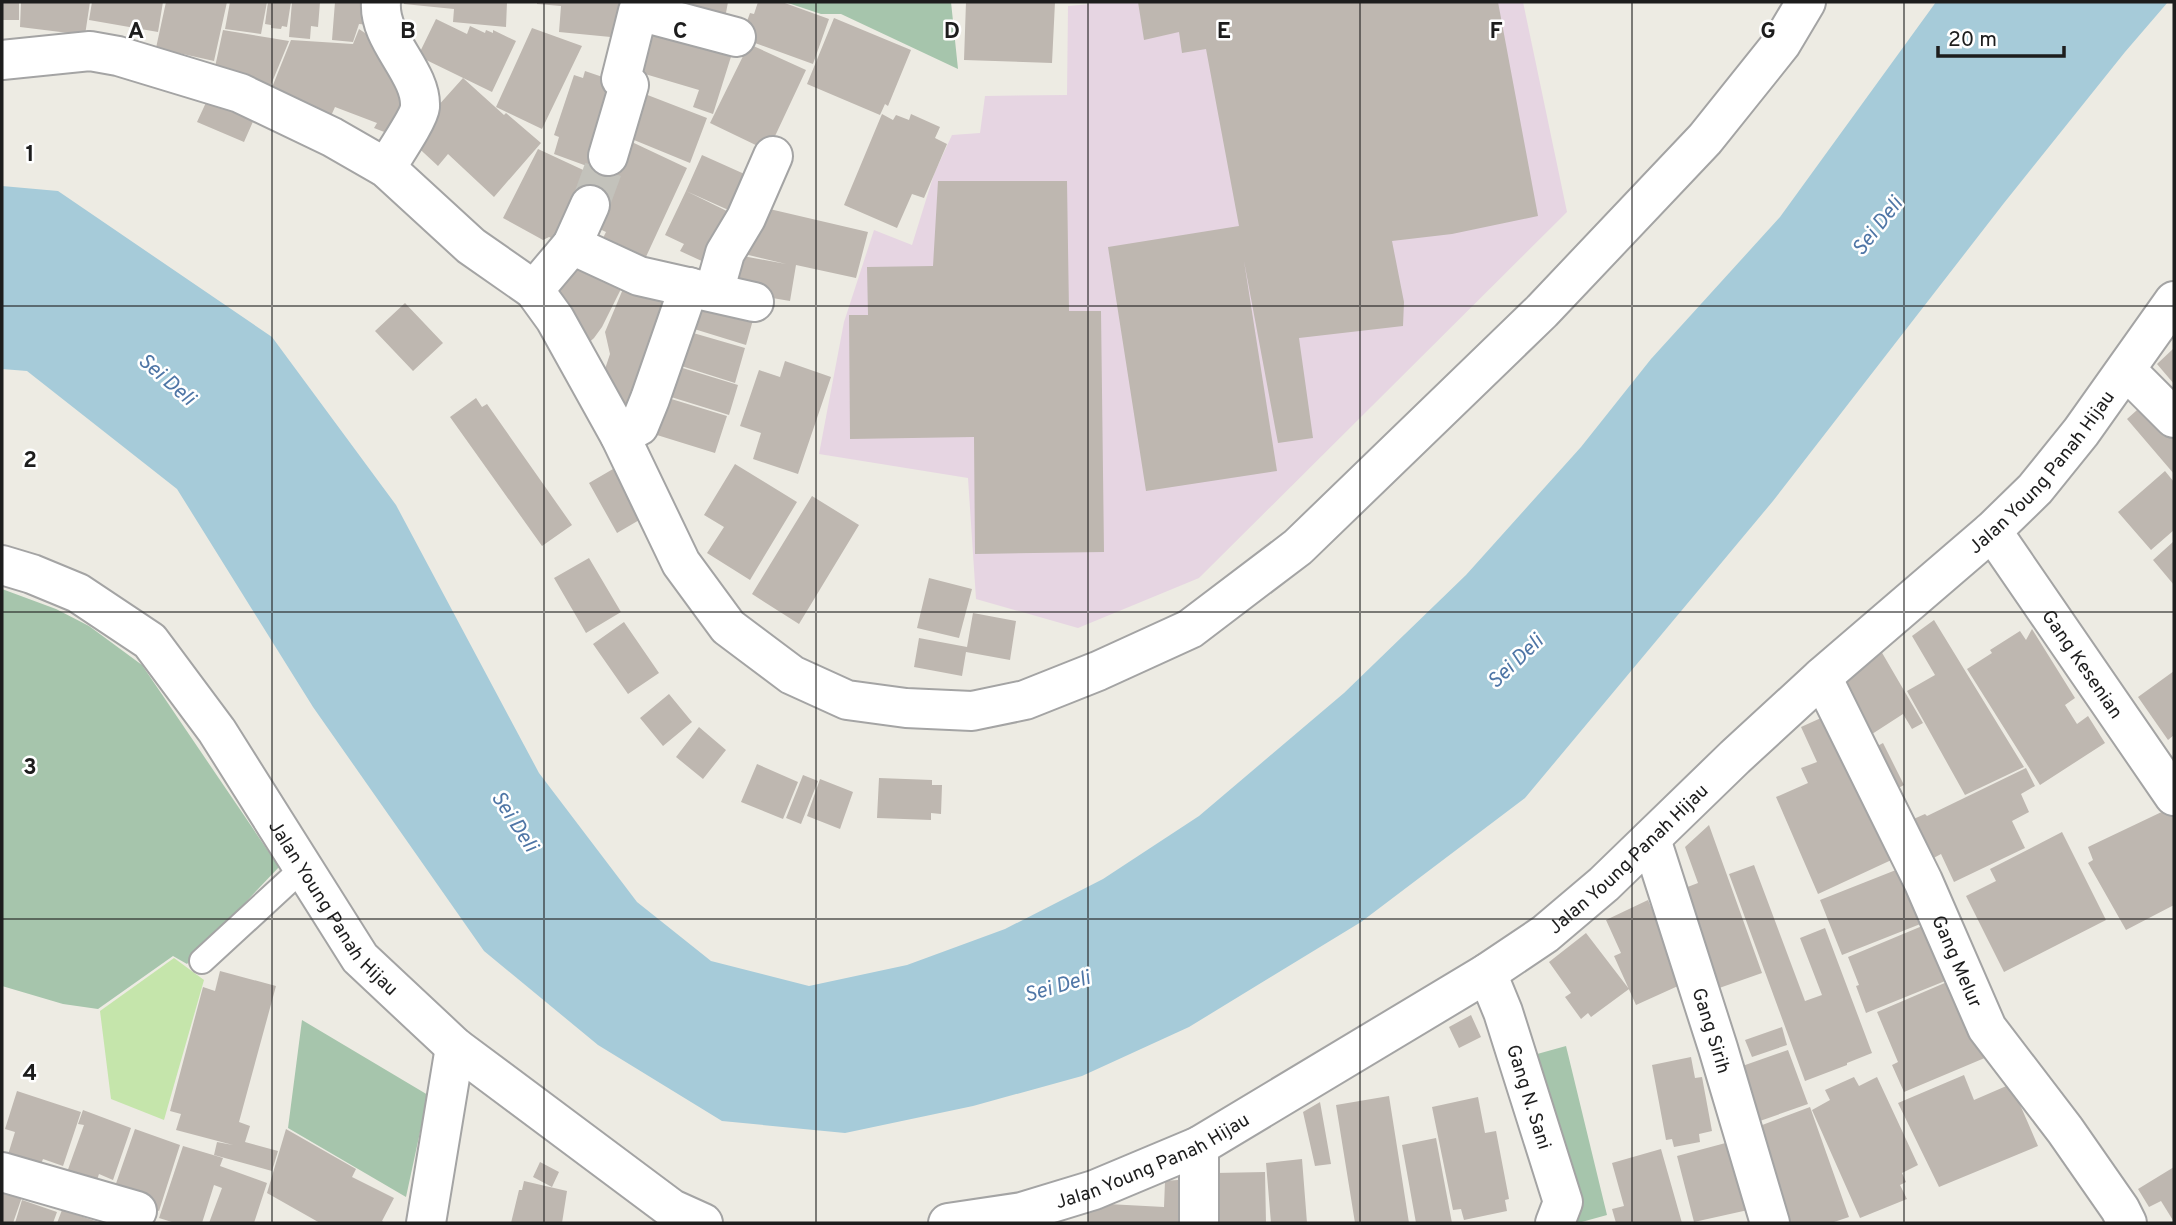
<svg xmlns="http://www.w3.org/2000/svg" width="2176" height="1225" viewBox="0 0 2176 1225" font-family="Overpass,sans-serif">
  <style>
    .industrial { fill: #e6d5e2 }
    .grass { fill: #c5e5ab }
    .cemetery { fill: #a6c5ac }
    .water { fill: #a6cbd9 }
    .building { fill: #beb7b0 }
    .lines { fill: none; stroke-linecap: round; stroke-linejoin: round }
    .minor-tunnel { stroke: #c3c2bb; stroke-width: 38; stroke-dasharray: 38 19; stroke-linecap: butt }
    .service-casing { stroke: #a4a4a4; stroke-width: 28 }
    .minor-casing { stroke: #a4a4a4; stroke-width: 42 }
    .tertiary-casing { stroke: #a4a4a4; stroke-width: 42 }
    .service { stroke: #fff; stroke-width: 24 }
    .minor { stroke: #fff; stroke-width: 38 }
    .tertiary { stroke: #fff; stroke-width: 38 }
    .grid { fill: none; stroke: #1d1d1d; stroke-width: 2; stroke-opacity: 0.55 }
    .labels { text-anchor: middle; stroke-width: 5; stroke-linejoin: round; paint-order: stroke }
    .street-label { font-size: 19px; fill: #1d1d1d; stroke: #fff }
    .water-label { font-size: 21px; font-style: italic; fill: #4f76a6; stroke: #fff }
    .grid-label { font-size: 23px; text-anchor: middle; font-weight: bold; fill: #1d1d1d; stroke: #fff; stroke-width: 5; stroke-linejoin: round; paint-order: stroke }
  </style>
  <rect width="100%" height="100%" fill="#edebe3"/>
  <path class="industrial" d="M1090 2H1523L1567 212 1199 578 1078 628 976 599 968 478 819 454 844 322 874 230 912 245 934 174 952 135 980 133 985 96 1067 95 1068 6 1090 4Z"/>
  <path class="grass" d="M174 958 204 980 164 1120 111 1099 100 1011Z"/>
  <path class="cemetery" d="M785 2H951L958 69 841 14H821Z
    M2 589 56 609 89 626 142 665 279 867 187 964 173 956 98 1009 63 1004 2 986Z
    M302 1020 428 1095 406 1197 288 1128Z
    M1566 1046 1607 1215 1578 1223 1530 1056Z"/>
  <path class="water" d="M1936 2H2168L2125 52 2004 203 1773 501 1525 798 1361 922 1189 1027 1082 1076 973 1106 845 1133 722 1121 598 1045 484 951 313 707 177 489 27 371 2 369V186L58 191 272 337 396 505 539 773 637 902 711 961 809 986 907 965 1005 929 1103 879 1199 816 1344 693 1466 575 1581 447 1651 359 1780 217Z"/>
  <path class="building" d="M2 2H19V20H2Z
    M21 2H90L85 35 20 27Z
    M92 2H163L158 32 89 20Z
    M166 2H227L214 61 156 48Z
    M230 2H267L261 34 225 29Z
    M268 2H291L287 27 282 26 281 29 271 28V25L265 24Z
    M292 2H320L318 27 311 26 310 39 289 37Z
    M335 2H372L370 25 359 24 353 42 332 40Z
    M404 2H507L506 27 453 22 454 9 404 4Z
    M537 2H625L621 38 559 32 561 6 537 4Z
    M681 2H728L723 29 677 21Z
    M758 2H782L829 19 813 64 741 38 750 13 754 14Z
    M966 2H1055L1052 63 964 60Z
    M1138 2H1498L1538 216 1452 234 1392 241 1404 302 1403 326 1299 338 1313 438 1278 443 1244 261 1277 471 1146 491 1108 247 1239 226 1206 49 1182 53 1179 32 1144 40Z
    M643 15 735 44 713 114 693 107 699 90 645 74 642 84Z
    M834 18 911 50 888 106 885 104 880 115 807 84Z
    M436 19 467 34 470 26 485 33 486 30 493 33V30L516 41 492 92 418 56Z
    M532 28 582 46 542 129 496 107Z
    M359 29 386 47 413 90 392 135 374 128 377 123 335 107 331 116 271 90 291 40 353 44Z
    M223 30 289 41 268 92 215 67Z
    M749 44 806 70 768 151 710 123Z
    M585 71 623 84 595 169 554 154 559 137 554 135 574 75 583 78Z
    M463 78 504 115 506 113 541 143 494 197 448 154 438 166 410 140 419 127Z
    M632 89 707 118 690 163 617 133Z
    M209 96 255 117 244 142 197 122Z
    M882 114 893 120 896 115 909 120 911 114 940 127 935 138 947 144 924 198 912 194 897 228 844 205Z
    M617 135 687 168 639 272 596 252 606 232 589 224 584 203 604 154Z
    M538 149 594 175 565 244 549 237 543 240 503 218Z
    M702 155 760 181 744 217 686 191Z
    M938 181H1067L1069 311H1101L1104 552 975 554 974 437 850 439 849 315H868L867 267 933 266Z
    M686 191 739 217 717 268 680 251 684 244 665 235Z
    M752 205 868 232 856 278 796 265 790 301 721 289 727 253 786 264 736 252Z
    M573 249 628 275 602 327 594 338 583 348 546 291Z
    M628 277 686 289 636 419 611 392 605 369 610 354 605 332Z
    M688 291 756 309 746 345 678 324Z
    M405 303 443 343 413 371 375 331Z
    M676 328 745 348 735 383 675 364Z
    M2174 348V384L2157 364Z
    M785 361 831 377 798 474 753 459 761 433 740 426 759 370 780 377Z
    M663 362 738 385 729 415 655 392Z
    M655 394 727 416 715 453 644 431Z
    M476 398 482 407 487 404 572 525 542 546 450 417Z
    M2146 402 2174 435V474L2127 419Z
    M735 464 797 502 750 580 707 553 724 527 704 515Z
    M613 469 641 519 617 533 589 483Z
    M2165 471 2174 482V530L2151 550 2118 512Z
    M812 496 859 525 799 624 752 594Z
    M2174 541V585L2153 560Z
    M589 558 621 612 586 633 554 578Z
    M929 578 972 589 959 638 917 628Z
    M973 613 1016 621 1010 660 966 652 962 676 914 667 919 638 967 647Z
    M1934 620 2024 767 1965 795 1907 691 1935 675 1912 636Z
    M624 622 659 673 628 694 593 644Z
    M2032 629 2075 698 2065 705 2077 724 2088 716 2105 743 2040 785 1967 669 1992 653 1990 650 2020 631 2026 640Z
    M1881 651 1923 723 1912 729 1903 714 1869 736 1834 690Z
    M2174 671V735L2168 740 2138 697Z
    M669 694 692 722 663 746 640 718Z
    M1832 713 1900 856 1818 894 1776 797 1808 783 1801 768 1817 762 1801 727Z
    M699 727 726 750 703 779 676 757Z
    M1883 743 1904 785 1889 793 1868 751Z
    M757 764 798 782 783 819 741 802Z
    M2026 768 2035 786 2021 794 2029 812 2012 821 2025 848 1954 882 1941 854 1928 861 1909 821 1925 814 1927 816Z
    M803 775 818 781 801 824 786 818Z
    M879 778 932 780V785H942L941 814 931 813V820L877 818Z
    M820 779 853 792 840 829 807 816Z
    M2170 808 2174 816V905L2126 930 2088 863 2093 860 2088 847Z
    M1709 825 1762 973 1705 993 1677 891 1698 883 1685 847Z
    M2062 832 2106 920 2004 972 1966 896 1996 881 1990 869Z
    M1754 865 1805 1001 1822 995 1800 938 1825 928 1872 1053 1847 1063V1065L1805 1081 1729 874Z
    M1906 866 1928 921 1842 955 1820 900Z
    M1648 900 1663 935 1689 981 1636 1005 1614 956 1621 953 1606 920Z
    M1927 924 1950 979 1866 1013 1856 986 1859 985 1848 957Z
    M1586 933 1629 989 1591 1017 1588 1013 1581 1019 1565 997 1571 993 1549 962Z
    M220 971 276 986 239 1122 250 1126 245 1142 278 1151 272 1171 214 1155 217 1142 233 1145 176 1130 181 1114 170 1111 203 987 215 991Z
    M1954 979 1987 1057 1904 1092 1892 1065 1898 1062 1877 1012Z
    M1471 1015 1481 1037 1459 1048 1449 1027Z
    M1782 1027 1787 1045 1752 1057 1745 1040Z
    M1788 1050 1808 1104 1757 1122 1731 1070Z
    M1691 1057 1695 1078 1702 1077 1712 1131 1699 1134 1700 1142 1674 1147 1672 1139 1666 1140 1652 1065Z
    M1964 1075 1974 1100 2011 1084 2038 1146 1939 1187 1898 1103Z
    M1854 1077 1859 1086 1877 1077 1918 1165 1902 1173 1906 1182 1900 1185 1907 1199 1860 1218 1812 1110 1830 1100 1825 1090Z
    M17 1091 81 1112 63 1166 43 1159 38 1172 6 1161 15 1132 5 1129Z
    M1389 1096 1409 1223H1355L1336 1105Z
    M1478 1097 1485 1133 1496 1131 1509 1199 1505 1200 1507 1211 1464 1220 1461 1209 1453 1210 1432 1107Z
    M1320 1102 1331 1164 1315 1166 1303 1112Z
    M1810 1107 1849 1217 1831 1223H1781L1757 1127Z
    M83 1110 131 1128 113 1180 99 1174 95 1186 66 1175 84 1125 78 1124Z
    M135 1129 180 1145 159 1211 112 1195Z
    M286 1129 356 1169 352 1177 394 1198 382 1221 385 1223H320L267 1193Z
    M1436 1138 1452 1223H1416L1402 1145Z
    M1733 1141 1748 1210 1694 1222 1677 1156Z
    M183 1146 223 1158 220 1166 267 1183 254 1223H209L222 1188 214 1185 202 1223H175L159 1218Z
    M1661 1149 1682 1223H1616L1612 1209 1624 1206 1612 1163Z
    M1302 1159 1307 1223H1271L1266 1163Z
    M540 1162 559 1172 552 1187 533 1177Z
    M2174 1167V1222L2161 1201 2149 1207 2138 1189Z
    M1265 1172 1266 1223H1216L1215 1173Z
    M1190 1179V1223H1088L1089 1203 1164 1207 1165 1181Z
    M524 1181 567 1191 562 1223H511L519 1190H522Z
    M2 1191 22 1197 13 1223H2Z
    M22 1200 57 1212 53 1223H15Z
    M62 1210 101 1223H57Z"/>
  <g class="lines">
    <path class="minor-tunnel" d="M590 205 608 156"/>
    <defs>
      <path id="service" d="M202 961 303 868"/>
      <g id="minor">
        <path d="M381 2C378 40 422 72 420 107 419 118 393 156 386 168"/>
        <path d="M2 60 90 51 118 56 240 93 332 137 386 168 471 246 534 290 555 319 620 436 681 563 728 627 792 675 847 700 906 708 972 711 1025 700 1098 671 1190 629 1298 547 1542 311 1705 139 1781 44 1806 2"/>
        <path d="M608 156 629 85 621 79 638 11 736 37"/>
        <path d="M572 245 639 276 754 302"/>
        <path d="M534 290 572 245 590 205"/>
        <path d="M714 292 725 253 746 218 773 156"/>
        <path d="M2126 370 2174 418"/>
        <path d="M620 436 639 426 650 399 689 287"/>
        <path id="s1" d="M1992 531 2174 796"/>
        <path id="s2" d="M1822 677 1923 881 1987 1028 2065 1130 2120 1209 2127 1223"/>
        <path id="s3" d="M1651 839 1718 1048 1770 1223"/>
        <path id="s4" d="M1487 973 1503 1012 1563 1202 1555 1223"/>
        <path d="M2 1172 137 1211"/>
        <path d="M426 1223 455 1047"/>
        <path d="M1199 1223V1146"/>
      </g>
      <g id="tertiary">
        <path id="s5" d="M2 565 32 574 78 593 150 641 217 731 360 958 455 1047 672 1209 703 1223"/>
        <path id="s6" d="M948 1223 1022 1212 1094 1190 1199 1146 1487 973 1545 934 1604 884 1735 757 1822 677 1992 531 2035 489 2081 432 2174 301"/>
      </g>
    </defs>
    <use href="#service" class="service-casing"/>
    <use href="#minor" class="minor-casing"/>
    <use href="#tertiary" class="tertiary-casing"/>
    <use href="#service" class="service"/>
    <use href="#minor" class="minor"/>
    <use href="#tertiary" class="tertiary"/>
  </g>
  <path class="grid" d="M272 2V1223M544 2V1223M816 2V1223M1088 2V1223M1360 2V1223M1632 2V1223M1904 2V1223M2 306H2174M2 612H2174M2 919H2174"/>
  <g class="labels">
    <g class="street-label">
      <text dy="7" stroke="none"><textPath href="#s6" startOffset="1349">Jalan Young Panah Hijau</textPath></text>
      <text dy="7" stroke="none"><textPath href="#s1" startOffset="161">Gang Kesenian</textPath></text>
      <text dy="7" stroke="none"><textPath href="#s6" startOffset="782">Jalan Young Panah Hijau</textPath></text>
      <text dy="7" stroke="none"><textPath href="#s5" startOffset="492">Jalan Young Panah Hijau</textPath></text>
      <text dy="7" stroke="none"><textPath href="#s2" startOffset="315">Gang Melur</textPath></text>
      <text dy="7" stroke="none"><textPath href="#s3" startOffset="201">Gang Sirih</textPath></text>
      <text dy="7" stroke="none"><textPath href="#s4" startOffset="131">Gang N. Sani</textPath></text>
      <text dy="7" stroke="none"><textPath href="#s6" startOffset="215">Jalan Young Panah Hijau</textPath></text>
    </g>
    <g class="water-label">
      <text transform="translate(1877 226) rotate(-52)" y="7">Sei Deli</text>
      <text transform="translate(167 379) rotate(41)" y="7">Sei Deli</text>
      <text transform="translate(1515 661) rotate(-44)" y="7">Sei Deli</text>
      <text transform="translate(515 821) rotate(57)" y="7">Sei Deli</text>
      <text transform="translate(1057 986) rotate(-16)" y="7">Sei Deli</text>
    </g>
  </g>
  <g class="grid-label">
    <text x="136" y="38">A</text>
    <text x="408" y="38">B</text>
    <text x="680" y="38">C</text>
    <text x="952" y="38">D</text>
    <text x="1224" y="38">E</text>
    <text x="1496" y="38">F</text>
    <text x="1768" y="38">G</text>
    <text x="30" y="161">1</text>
    <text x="30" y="467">2</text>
    <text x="30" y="774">3</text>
    <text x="30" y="1080">4</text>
  </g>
  <rect width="2176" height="1225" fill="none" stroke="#1d1d1d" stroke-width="7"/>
  <path d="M1938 46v10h126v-10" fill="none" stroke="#1d1d1d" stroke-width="3.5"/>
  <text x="1948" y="46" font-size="21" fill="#1d1d1d" stroke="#ffffff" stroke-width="5" paint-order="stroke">20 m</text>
</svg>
